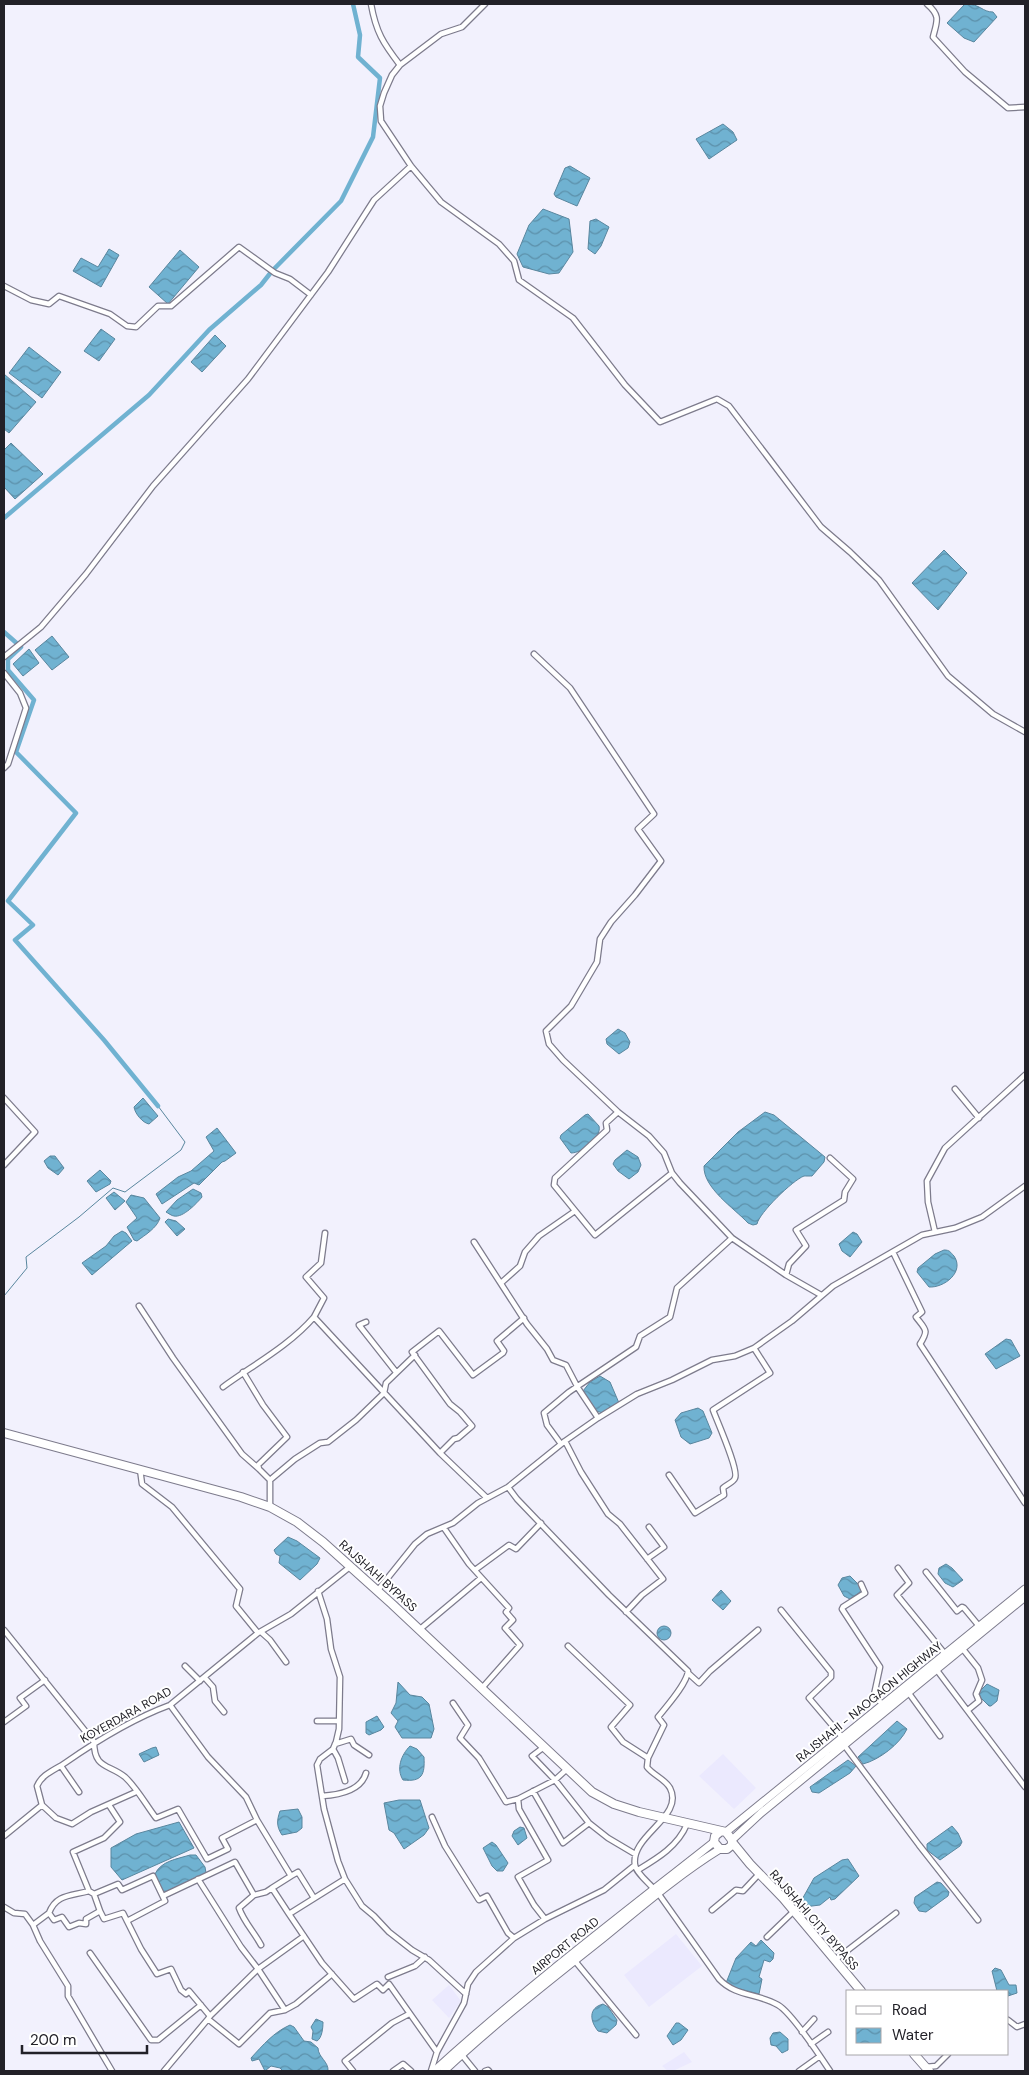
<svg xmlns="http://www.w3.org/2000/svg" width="1029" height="2075" viewBox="0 0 1029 2075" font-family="'DM Sans',sans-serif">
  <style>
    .built { fill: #ebe9fe }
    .water { fill: url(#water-waves); stroke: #59869e }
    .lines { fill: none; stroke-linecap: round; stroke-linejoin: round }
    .stream { stroke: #59869e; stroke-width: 1 }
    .canal { stroke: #70b2d1; stroke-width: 4.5 }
    .street-casing { stroke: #7d7b8c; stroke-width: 7 }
    .primary-casing { stroke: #7d7b8c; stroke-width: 9 }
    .highway-casing { stroke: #7d7b8c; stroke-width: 10 }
    .street { stroke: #fff; stroke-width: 4.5 }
    .primary { stroke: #fff; stroke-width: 7 }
    .highway { stroke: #fff; stroke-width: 8 }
    .labels { text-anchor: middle; stroke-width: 4; stroke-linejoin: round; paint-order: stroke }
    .street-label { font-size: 12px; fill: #222128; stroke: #fff }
  </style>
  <defs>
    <pattern id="water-waves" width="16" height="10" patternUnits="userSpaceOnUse" patternTransform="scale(1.25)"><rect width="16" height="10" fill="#70b2d1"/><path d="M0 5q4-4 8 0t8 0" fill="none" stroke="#5c90aa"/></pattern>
  </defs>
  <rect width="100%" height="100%" fill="#f2f1fd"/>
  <path class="built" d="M723 1754 756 1788 734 1809 699 1776Z
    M676 1934 702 1966 649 2007 624 1975Z
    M449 1985 461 2001 449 2018 432 2000Z
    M684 2052 692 2062 673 2071H668L662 2066Z"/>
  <path class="water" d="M965 4C981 4 982 12 993 12L997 17 974 42 964 38 947 23Z
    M723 124 733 132 737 140 709 159 696 139Z
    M570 166 590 178 577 206 556 197 554 194 565 168Z
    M543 209 569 219 573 252 559 273 549 274 523 267 517 254 529 225Z
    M596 219 609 227 601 246 595 254 588 249 590 221Z
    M109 249 119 255 101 287 73 271 81 258 98 267Z
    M180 250 199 267 168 304 149 287Z
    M101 329 115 339 99 361 84 351Z
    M215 335 226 346 202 372 191 362Z
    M29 347 61 372 42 398 9 373Z
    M4 374 36 402 9 433 4 429Z
    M11 443 43 474 15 499 4 487V450Z
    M944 550 967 573 938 610 912 583Z
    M52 636 69 657 52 670 35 650Z
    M29 649 39 663 23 676 13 664Z
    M618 1029 625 1033 630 1042 628 1048 619 1054 607 1044 606 1039Z
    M143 1098 158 1116 149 1124C143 1123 135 1114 134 1107Z
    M765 1112 774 1115 825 1157 824 1162 812 1176C811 1176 805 1176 804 1176 793 1180 759 1213 757 1224L753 1225 748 1223C734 1208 703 1188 704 1166L738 1132Z
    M588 1114 599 1126C602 1138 582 1153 571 1153L560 1138 561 1135 585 1115Z
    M217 1128 236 1153 225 1161 222 1162 199 1185 194 1183 162 1204 156 1194 178 1177 191 1171 214 1151 206 1137Z
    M627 1150 638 1157 641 1165 638 1172 629 1179 618 1171 613 1164 615 1160Z
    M50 1156H55L64 1168 58 1175 48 1168 44 1161Z
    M100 1170 111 1181 110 1184 96 1192 87 1181Z
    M193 1189 201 1193 202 1197C197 1203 183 1218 174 1216 172 1216 168 1213 166 1212L177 1200Z
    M114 1192 125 1201 115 1210 106 1198Z
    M131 1195 144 1198 160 1218C157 1228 145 1235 137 1241L134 1240 127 1227 137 1218 126 1202Z
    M168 1219 176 1221 185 1229 177 1236 165 1222Z
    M122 1231 126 1233 132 1241 92 1275 82 1263 106 1246 114 1236Z
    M853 1232 857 1234 862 1242 850 1257 842 1251 839 1244Z
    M944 1250C950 1250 950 1252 954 1256 965 1272 944 1288 929 1287L917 1272 918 1268 935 1254Z
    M1006 1339 1011 1340 1020 1356 996 1369 985 1354Z
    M600 1376 610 1382 619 1403 603 1413 596 1411 583 1391 590 1382Z
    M698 1408 703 1411 712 1433 709 1438 690 1444 681 1437 675 1420 681 1413Z
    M288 1537 297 1541 320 1558 317 1564 300 1580 279 1563 280 1556 276 1554 274 1550Z
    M946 1564 952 1568 963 1580 953 1587 945 1583 938 1574 939 1568Z
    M850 1576 862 1588 860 1592 850 1599 844 1596 838 1585 842 1578Z
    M721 1590 731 1601 723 1610 712 1600Z
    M657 1633a7 7 0 1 1 14 0a7 7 0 1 1-14 0Z
    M398 1682 410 1695 422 1697 429 1704 434 1729 431 1738H402L395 1727 398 1721 391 1713 396 1703Z
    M987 1684 999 1690 997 1701 991 1706H989L980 1697 979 1692Z
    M377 1716 384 1727 381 1730 369 1735 366 1733V1722Z
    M897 1721 907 1729C900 1744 879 1760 863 1764L858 1757Z
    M410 1746 417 1749 424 1757C425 1775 422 1782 403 1780 396 1769 401 1755 410 1746Z
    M156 1747 159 1755 144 1762 139 1754 152 1748Z
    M848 1760 856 1766 850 1773 819 1793 812 1792 810 1787Z
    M399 1800H420L429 1828 424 1835 404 1849 394 1833 389 1830 384 1803Z
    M298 1809 302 1817V1828L297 1832 282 1835C276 1826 277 1820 280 1811Z
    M179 1822 194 1848 122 1880 111 1867V1848L136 1834Z
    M952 1826 958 1833 962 1842 960 1846 940 1860 927 1850V1844Z
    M520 1827 524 1828 527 1838 518 1845 512 1836 514 1831Z
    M492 1842 496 1845 508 1863 503 1871H497L492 1866 483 1848Z
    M190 1855H196L205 1867 206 1873 169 1893H162L155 1874C161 1861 177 1859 190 1855Z
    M848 1859 859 1876 835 1899 831 1900 830 1897 820 1905 804 1907 800 1903 814 1878 842 1860Z
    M937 1882 941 1883 949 1892 948 1896 926 1912 919 1911 914 1903 915 1897Z
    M761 1940 774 1953 773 1959 770 1962 764 1960 759 1977 762 1979 759 1994 729 1986 726 1983 736 1958 751 1942 756 1946Z
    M995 1968 1001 1970 1009 1985H1016L1017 1993 1008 1996V1991H997L992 1971Z
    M603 2004 608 2007 617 2020 616 2025 607 2033 598 2031C590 2021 588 2008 603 2004Z
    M316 2019 323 2022C323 2028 322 2038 317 2041L312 2039 313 2031 311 2027Z
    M676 2023H679L688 2030 681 2040 673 2045 667 2036Z
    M290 2025 294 2027 304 2041 311 2042 318 2048C318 2057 329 2062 328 2071H283L280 2068 271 2066 265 2071 259 2059 252 2061 251 2058C263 2045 274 2032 290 2025Z
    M780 2032 788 2039V2050L782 2053 776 2046 771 2045 770 2038 773 2033Z"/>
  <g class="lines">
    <path class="stream" d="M4 1296 27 1268 26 1257 79 1217 113 1188 125 1192 181 1150 185 1142 158 1106"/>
    <path class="canal" d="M4 518 149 395 209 330 261 285 272 271 341 201 373 137 380 78 358 57 360 35 353 4
      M4 632 21 647 8 659V670L34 700 16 752 76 813 8 901 33 925 15 940 104 1040 158 1106"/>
    <defs>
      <path id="street" d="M371 4C376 32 383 43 400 65
        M485 4 462 27 441 34 400 65 392 75 384 93 380 106 381 121 411 166 441 202 499 244 514 261 519 280 573 318 625 385 660 422 717 399 729 406 821 527 850 552 879 580 948 676 993 714 1025 732
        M927 4C941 16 937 21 933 37L965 72 1008 108 1025 107
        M4 286 31 300 49 304 59 296 110 314 127 326 136 327 158 306H171L239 247 275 273 290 279 311 295
        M534 654 570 688 654 814 638 829 661 861 635 895 611 922 600 939 597 962 571 1006 546 1031 549 1044 563 1060 618 1112 649 1136 664 1153 672 1173 680 1183 732 1238 786 1275 821 1295
        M4 657 41 627 86 574 153 486 248 379 328 272 374 200 411 166
        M4 673 20 693 26 708 8 764 4 768
        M955 1089 979 1118
        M4 1098 35 1132 4 1165
        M618 1112 606 1123 607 1130 555 1178 554 1185 595 1235 672 1173
        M935 1232 928 1202 927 1181 945 1148 1025 1075
        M474 1242 527 1324 547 1349 553 1360 566 1365 578 1388 598 1418
        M893 1252 922 1312 916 1317C926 1330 929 1330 920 1344L1025 1503
        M786 1275 789 1264 806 1246 796 1230 844 1200 845 1192 853 1179 830 1158
        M501 1283 520 1266 525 1252 539 1236 575 1211
        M139 1306 173 1358 242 1454 259 1469
        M314 1317 324 1298 306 1277 321 1263 325 1233
        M366 1322 359 1325 396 1372
        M243 1372 263 1405 287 1437 258 1465 259 1469 270 1480
        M223 1387C253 1365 289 1346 314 1317L440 1453 487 1498
        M565 1441 581 1472 608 1514 620 1524 663 1579 642 1595 626 1612
        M561 1444 547 1425 544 1413 569 1392 636 1347 640 1336 670 1317 677 1288 732 1238
        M440 1453 454 1439 458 1438 472 1426 460 1412 450 1404 412 1352 439 1331 473 1375 503 1353 504 1351 497 1341 524 1318
        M140 1469 142 1484 172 1507 240 1589 236 1606 258 1633
        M669 1475 695 1513 724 1495 723 1488C726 1485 734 1482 735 1478 739 1470 717 1421 713 1410L770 1373 754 1348
        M508 1487 517 1499 609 1595 688 1671C687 1684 666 1707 658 1717L664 1725 648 1758 647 1767C653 1775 665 1779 670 1788 685 1817 630 1835 635 1865 636 1873 649 1883 654 1889
        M270 1507V1480L295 1459 320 1443 328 1442 356 1420 384 1393 386 1383 415 1355
        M444 1528 469 1564 509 1608 506 1612 513 1620 505 1628 520 1645 482 1688
        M647 1559 664 1547 649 1527
        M898 1568 909 1583 897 1595 945 1654
        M475 1570 509 1545 516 1549 541 1523
        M926 1572 957 1611 962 1607 964 1608 979 1626
        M861 1584 865 1593 843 1607 842 1609 880 1667 874 1695 883 1705
        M378 1590 415 1544 427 1534 453 1523 478 1503 508 1487 565 1441 598 1418 637 1394 672 1380 712 1360 735 1356 754 1348 792 1321 833 1286 922 1235 955 1228 982 1217 1025 1186
        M318 1591 327 1619 331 1649 340 1677 339 1729 336 1742 333 1749 320 1759 317 1765 324 1809 338 1861 345 1879 362 1906 374 1916 389 1932 412 1950 429 1960 466 1994
        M781 1610 831 1672V1677L809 1698 843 1738
        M4 1630 94 1742C94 1769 109 1764 125 1777 137 1788 146 1805 156 1818L178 1809 207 1859 228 1849 222 1838 257 1820 291 1876 298 1872 314 1898
        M419 1630 481 1578
        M261 1632 270 1640 286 1662
        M568 1646 630 1705 611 1727 623 1742 648 1758
        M962 1648 978 1668 982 1680 976 1694 979 1701 968 1710
        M185 1666 200 1681
        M936 1669 1025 1787
        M688 1673 699 1683 710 1671 758 1630
        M205 1678 213 1687 215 1701 224 1712
        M908 1692 940 1736
        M453 1703 468 1725 460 1738 479 1758 506 1802 518 1799
        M170 1705 208 1757 246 1797 257 1820
        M317 1721H338
        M4 1722 26 1706 20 1698 45 1680
        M335 1744 351 1739 354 1745 369 1755
        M844 1745 919 1845 978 1920
        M544 1747 532 1756 555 1780 589 1823 608 1838 635 1854
        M333 1749 338 1758 345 1781
        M61 1766 79 1792
        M533 1791 563 1843 589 1823
        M322 1796C338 1795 361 1791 366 1773
        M42 1805 56 1818 72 1824 91 1812 136 1792
        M109 1805 120 1822 104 1838 73 1852 89 1891 94 1894 118 1884 122 1890 153 1876 165 1901 127 1921
        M432 1817 445 1846 479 1900 487 1896 508 1933 514 1938
        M4 1836 42 1805 37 1786C42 1774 55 1770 65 1763 98 1740 132 1719 170 1705L258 1633 291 1614 351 1566
        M638 1870C658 1858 678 1846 687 1824
        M198 1879 241 1947 258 1969 210 2016
        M345 1879 289 1914 322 1963 354 1999 377 1984 383 1990 389 1984 437 2052
        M272 1888 291 1876
        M658 1893 719 1979C736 1997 758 1993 778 2005 792 2013 820 2056 830 2071
        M254 1895 239 1908C244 1922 254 1932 261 1945
        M163 1896 235 1862 254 1895 266 1892 272 1888 289 1914
        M4 1907 14 1913 25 1914 33 1925 49 1913 54 1920 62 1917 69 1927 79 1923 86 1924V1919L100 1911 94 1894
        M712 1910 736 1890 743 1891 759 1874
        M100 1911 104 1919 123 1913 141 1949 157 1974 171 1969 181 1990 186 1994 189 1991 210 2016 208 2019 239 2044 270 2013 285 2010 296 2004 332 1974
        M49 1913C56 1894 71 1896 89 1891
        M545 1919 534 1905 518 1877 548 1860 519 1809 518 1799 555 1780 567 1769
        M33 1925 40 1941 68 1986V1996L112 2071
        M767 1937 794 1911
        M90 1953 151 2040H158L201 2005
        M835 1960 896 1913
        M575 1961 636 2035
        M388 1977 415 1966 425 1957
        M285 2010 258 1969 304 1936
        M1008 2020 1017 2027 1025 2024
        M802 2032 814 2019
        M811 2044 828 2032
        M462 2055 475 2071
        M925 2067 936 2066 948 2054
        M164 2071 208 2019
        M353 2071 345 2061 392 2023 409 2014
        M393 2071 403 2064 411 2071
        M431 2071 437 2052 464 2003 468 1984 476 1972 514 1938 545 1919 604 1890 635 1865
        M485 2071 488 2070 489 2071
        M799 2071 820 2056"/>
      <path id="primary" d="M726 1832 1025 1589
        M732 1840 761 1813 1025 1597
        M434 2071C523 1990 619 1917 714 1842
        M444 2071C494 2024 548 1982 602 1939 640 1908 678 1875 720 1849"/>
      <path id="highway" d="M4 1433 241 1497 270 1507 297 1522 323 1542 392 1604 592 1792 614 1804 639 1812 726 1832 732 1840V1845L727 1849H720L714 1842 715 1836 720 1832
        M732 1842 750 1864 783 1898 861 1991
        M914 2054 929 2071"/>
    </defs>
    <use href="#street" class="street-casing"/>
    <use href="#primary" class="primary-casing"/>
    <use href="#highway" class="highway-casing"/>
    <use href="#street" class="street"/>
    <use href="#primary" class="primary"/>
    <use href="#highway" class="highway"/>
  </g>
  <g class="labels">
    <g class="street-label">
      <text transform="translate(378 1576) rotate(42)" y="4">RAJSHAHI BYPASS</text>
      <text transform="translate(869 1702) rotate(-39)" y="4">RAJSHAHI - NAOGAON HIGHWAY</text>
      <text transform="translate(126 1715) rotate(-29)" y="4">KOYERDARA ROAD</text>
      <text transform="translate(814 1920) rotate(49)" y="4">RAJSHAHI CITY BYPASS</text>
      <text transform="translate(565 1946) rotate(-39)" y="4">AIRPORT ROAD</text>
    </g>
  </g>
  <rect width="1029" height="2075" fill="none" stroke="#222128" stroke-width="10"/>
  <rect x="846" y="1990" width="162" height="65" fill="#ffffff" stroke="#a7a6a9"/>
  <rect x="856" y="2006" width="25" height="8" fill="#ffffff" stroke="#a7a6a9"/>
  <text x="892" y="2015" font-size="15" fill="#222128">Road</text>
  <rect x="856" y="2028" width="25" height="15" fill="url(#water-waves)" stroke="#a7a6a9"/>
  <text x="892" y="2040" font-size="15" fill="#222128">Water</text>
  <path d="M22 2045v8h125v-8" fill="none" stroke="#222128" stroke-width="2.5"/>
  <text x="30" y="2045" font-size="15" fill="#222128" stroke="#ffffff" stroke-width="4" paint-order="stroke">200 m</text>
</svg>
